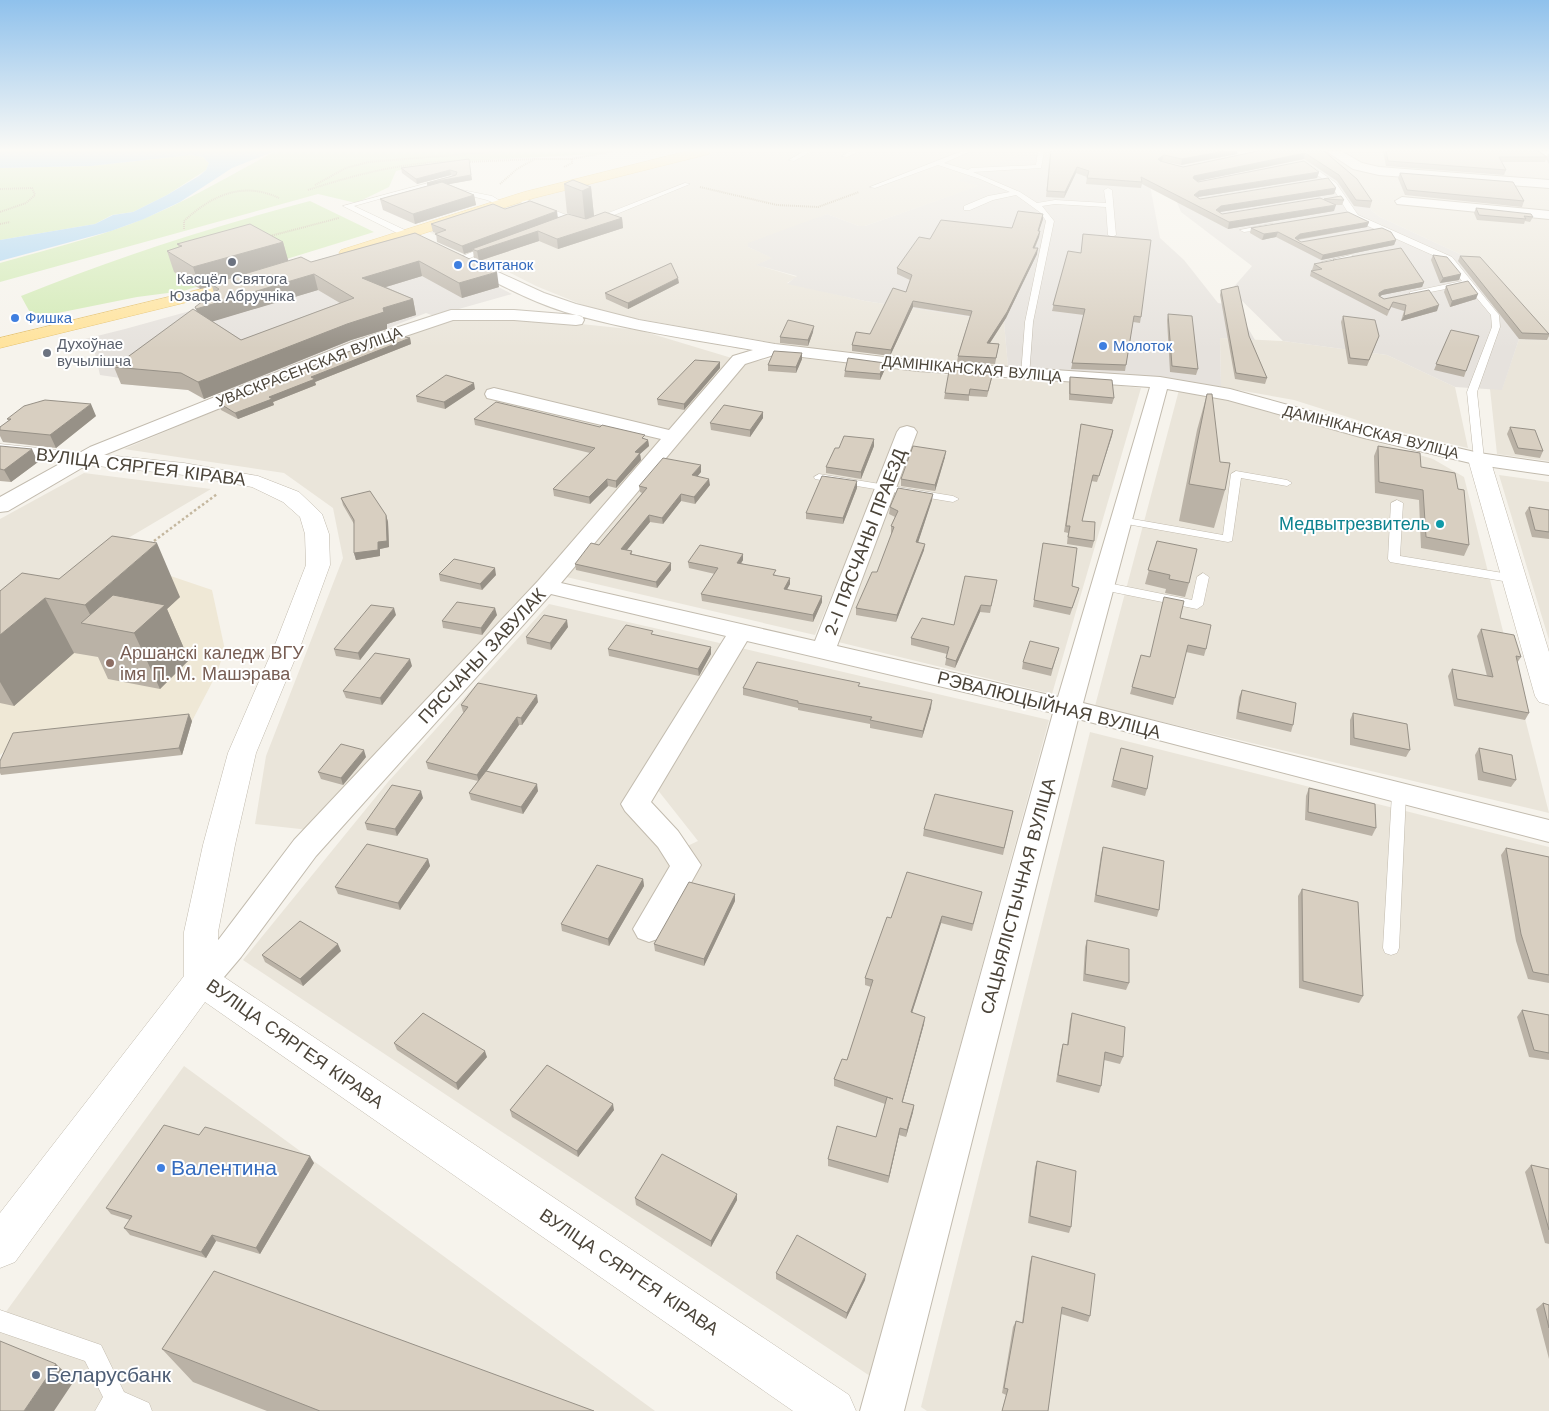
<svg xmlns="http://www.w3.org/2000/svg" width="1549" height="1411" viewBox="0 0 1549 1411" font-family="'Work Sans',sans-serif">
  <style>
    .residential { fill: #eae5da }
    .industrial { fill: #e6e2dd }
    .education { fill: #efe8d6 }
    .green { fill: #d2eab5 }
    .water { fill: #a9d4f2 }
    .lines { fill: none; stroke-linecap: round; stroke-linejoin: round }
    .service-casing { stroke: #c2bbae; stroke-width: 1 }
    .minor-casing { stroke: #c2bbae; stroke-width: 2 }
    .tertiary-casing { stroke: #c2bbae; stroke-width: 1 }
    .primary-casing { stroke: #e6c16a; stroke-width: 1 }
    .path-far1 { stroke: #c4b79f; stroke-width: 2; stroke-dasharray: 1 1; stroke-linecap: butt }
    .path { stroke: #c4b79f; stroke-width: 2.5; stroke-dasharray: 2.5 2.5; stroke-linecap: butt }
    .service { fill: #fff; fill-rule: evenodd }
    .minor { fill: #fff; fill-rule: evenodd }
    .tertiary { fill: #fff; fill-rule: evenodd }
    .primary { fill: #ffe39c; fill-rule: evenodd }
    .wall { fill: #bab2a6; fill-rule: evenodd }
    .shaded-wall { fill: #979187 }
    .building { fill: #d8cfc1; stroke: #979187 }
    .worship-dot { fill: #6b7280; stroke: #fff; stroke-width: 2 }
    .shop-dot { fill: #3f7fe0; stroke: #fff; stroke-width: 2 }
    .culture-dot { fill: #0f9aa8; stroke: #fff; stroke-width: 2 }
    .education-dot { fill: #8d6e63; stroke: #fff; stroke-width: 2 }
    .service-dot { fill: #5c6f8a; stroke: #fff; stroke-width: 2 }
    .labels { text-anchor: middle; stroke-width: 4; stroke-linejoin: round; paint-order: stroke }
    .far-shop-label { font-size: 15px; fill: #366cbe; stroke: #fff; text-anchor: start }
    .far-worship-label { font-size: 15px; fill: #5b616d; stroke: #fff }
    .far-street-label { font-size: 15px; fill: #4b4439; stroke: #fff }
    .street-label { font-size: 18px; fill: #4b4439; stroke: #fff }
    .culture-label { font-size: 18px; fill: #0d838f; stroke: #fff; text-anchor: end }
    .education-label { font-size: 18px; fill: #785e54; stroke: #fff; text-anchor: start }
    .near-shop-label { font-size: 21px; fill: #366cbe; stroke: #fff; text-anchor: start }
    .near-service-label { font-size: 21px; fill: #4e5e75; stroke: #fff; text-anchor: start }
  </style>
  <rect width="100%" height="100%" fill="#f6f3ec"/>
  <path class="residential" d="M716 151H1027L958 180 979 186 865 226H859L827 214 748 247 773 258 757 265 797 277 787 283 865 301 1004 322 1008 367 798 347 600 312 536 286 429 232 531 197 613 176 657 168Z
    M1327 151 1360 170 1549 186V213L1395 199 1396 202 1549 217V461L1497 454 1490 389H1502L1519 339 1546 340 1477 262 1380 217 1372 211 1355 185 1322 156Z
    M1338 151H1535L1549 157V183L1361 165Z
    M455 317H513L639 330 735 359 512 611 309 830 255 824 266 756 343 558 333 508 284 473 124 449 357 351Z
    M1220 338 1283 341 1387 355 1455 387 1468 448 1376 426 1294 400 1221 387Z
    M792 357 974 378 1085 382 1141 388 1052 694 834 641 913 430 902 427 815 635 562 576 745 362Z
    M1179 390 1232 399 1433 459 1464 477 1549 813 1095 706Z
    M84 473 211 489 0 614V519Z
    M1499 475 1549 482V640Z
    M549 604 724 644 622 806 666 856 698 841 657 789 741 648 1049 720 870 1376 243 960 388 782Z
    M1090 732 1549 847V1411H927L921 1407Z
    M184 1066 655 1411H0V1320Z"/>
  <path class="industrial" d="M1027 151H1101L1148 175 1160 238 1184 260 1218 303 1235 306 1255 340 1220 338 1221 387 1162 378 1008 367 1004 322 865 301 787 284 797 276 756 265 772 258 748 247V243L827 214 859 226H865L978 186 957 180Z
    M1129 151H1311L1355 185 1372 211 1380 217 1477 262 1547 340 1519 339 1502 390 1455 387 1387 355 1283 341 1231 290 1252 266 1181 212 1172 190Z
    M421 247 512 294 434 316 426 313 225 393 121 384 127 379 100 375 94 349 85 339 125 329Z"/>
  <path class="education" d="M153 570 212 590 225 650 216 675 192 721 17 740 0 755V643Z"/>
  <path class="green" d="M276 151H610L596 154 429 163 396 171 389 187 356 203 318 194 0 282V263C48 249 97 238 143 219 189 200 232 174 276 151Z
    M191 155 203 157 209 163 206 170 167 195 133 212 112 215 95 224 0 240V168L91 166Z
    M310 201 374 232 183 291 137 297 33 318 21 296C115 258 211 227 310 201Z"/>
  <path class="water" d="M0 151H275L232 168 180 202 144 219 111 231 0 261V240L95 224 113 215 133 212 167 195 199 176 206 170 209 163 203 157 191 155 91 166 0 168Z"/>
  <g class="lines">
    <defs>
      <path id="service" d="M804 151H812L794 161 789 160Z
        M851 151H860L847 157 842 156Z
        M962 151H971L944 163 968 170 971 168 1036 165 1038 151H1044L1041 168 973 172 1020 192 1037 203 1055 200 1106 203 1104 190 1108 188 1112 190 1116 235 1112 237 1108 235 1106 207 1055 204 1042 206 1054 221 1033 322 1029 377H1023L1021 375 1025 322 1046 221 1041 213 1016 195 993 200 970 210H964V206L988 196 1010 192 980 179 938 165 875 188 870 187Z
        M1235 151H1244L1252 155 1236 160 1234 159V157L1242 155Z
        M1302 162H1306L1336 183 1358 215 1452 257 1499 315 1500 327 1477 392 1484 459 1483 461 1479 462 1474 459 1467 392 1492 327 1491 315 1466 285 1410 296V292L1462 281 1446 261 1352 219 1331 185 1302 164Z
        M443 179 448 180 354 206 409 232V236H403L343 206Z
        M685 183 690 184 585 227 512 199 519 197 585 222Z
        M457 189 492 196 505 204 501 206 487 200 455 192 453 191Z
        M1270 224H1273V228L1244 232 1240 230Z
        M486 246 493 248 463 261 456 259Z
        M1351 255 1355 257 1354 259 1326 264 1322 262Z
        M1236 471 1287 480 1292 483 1287 486 1241 478 1232 541 1228 542 1121 523 1115 520 1121 517 1223 535 1231 474Z
        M819 474 953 496 959 499 953 502 815 479 814 477Z
        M1397 500 1403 503 1400 556 1515 575 1521 579 1515 583 1390 562 1388 559 1391 503Z
        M1203 573 1209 577 1203 605 1197 609 1103 590 1097 586 1103 582 1192 600 1197 577Z
        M1399 789 1404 790 1406 794 1399 948 1397 953 1391 955 1385 953 1383 948 1392 794 1394 790Z
        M0 1310 101 1345 124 1392 149 1403 152 1411H95L103 1397 85 1361 0 1332Z"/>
      <path id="minor" d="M1326 151H1341L1362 163 1379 167 1549 180V188L1379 175 1353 169Z
        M1534 151H1549V158L1536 154Z
        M1402 197 1549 211V219L1397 204 1395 201Z
        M465 257 544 293 576 304 639 320 775 344 918 361 1160 377 1230 389 1375 429 1479 453 1549 463V475L1479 465 1364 438 1228 400 1167 389 1083 703 1549 820V842L1078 719 904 1411H860L1053 713 747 641 651 802 678 831 701 865 660 938 649 942 638 938 633 929 670 866 658 847 625 811 621 804 726 636 551 594 316 856 241 957 213 990 201 994 189 990 184 980 189 970 219 939 294 840 538 581 661 439 487 398 485 394 487 390 494 388 669 430 733 356 753 350C690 339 626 330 565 312 529 301 494 281 460 265L457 262 460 259ZM777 354 918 371 1150 387 1058 697 837 646 917 432 914 428 907 426 900 428 897 432 815 641 561 583 745 364Z
        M451 310H514L576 315 582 316 584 320 582 324 576 325 514 320H453L364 350 104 455 8 511 0 512V497L90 447 352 342Z"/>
      <path id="tertiary" d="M0 444 184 463 258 476 299 492 322 514 329 534 330 565 302 642 256 753 235 845 218 932V973L849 1395 856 1411H793L205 1002 15 1262 0 1268V1213L184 976V932L203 845 228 753 276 642 306 565 305 534 300 517 283 502 252 487 184 475 0 456Z
        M1479 453 1486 455 1490 459 1549 652V705L1539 702 1535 696 1468 459 1472 455Z"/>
      <path id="primary" d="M688 151H710L709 154 534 198 353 256H341L339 253 341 250 524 192Z
        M251 277 257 279 259 282 257 285 0 348V338Z"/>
    </defs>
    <use href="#service" class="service-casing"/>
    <use href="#minor" class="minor-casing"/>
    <use href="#tertiary" class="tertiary-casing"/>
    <use href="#primary" class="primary-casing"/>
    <path class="path-far1" d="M572 159 613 151
      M466 162 535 159
      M500 184 517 169 535 159H572V163L564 167
      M315 185 346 168 369 162 503 151
      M700 187 777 205 818 207 859 192
      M0 189 32 188 35 195 26 203 0 212
      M308 190C357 174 405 162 457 161
      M0 224 10 222
      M184 229V221C212 195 243 181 279 198
      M270 236 339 218"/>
    <path class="path" d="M150 544 217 494"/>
    <use href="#service" class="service"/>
    <use href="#minor" class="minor"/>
    <use href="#tertiary" class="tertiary"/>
    <use href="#primary" class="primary"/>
  </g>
  <path class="wall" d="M1050 151 1237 154 1181 165 1162 161 1183 167 1258 151H1328L1327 154 1372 201 1370 208 1354 206 1337 181 1304 159 1197 181 1319 172 1317 178 1197 197 1200 199 1336 188 1334 194 1220 212 1222 214 1324 200V199L1344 200 1342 205H1334V211L1228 229 1142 184 1141 188 1086 184 1087 177 1076 173 1064 198 1046 197Z
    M1383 151H1538L1547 157 1548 154H1549V164L1546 159 1545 162H1502L1506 170 1504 175 1386 166Z
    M469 159 472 180 448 184 474 195 476 205 415 224 383 210 380 199 427 186V183L453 176 451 175 417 184 402 173 401 168Z
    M1400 173 1524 201 1522 207 1405 195 1398 178Z
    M564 184 591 187 594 216 622 218 623 228 558 249 539 241 479 261 474 259 473 251 464 254 437 242 436 233 433 232 431 224 505 209 557 218 573 215 567 213Z
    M1476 208 1533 217 1530 222 1525 221 1524 224 1477 220 1474 213Z
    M1043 219 1039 231H1040L1039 237 1035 248 1037 254 1006 318 990 343 999 344 995 364 957 362 958 356 970 316 913 307 890 356 852 351V345L870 334 906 292 910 280 897 274V268L930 239 1012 228Z
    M1369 222 1367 227 1298 240 1301 242 1396 240 1394 245 1321 260 1276 237 1262 240 1250 233 1251 228Z
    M415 233 499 287 462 298 422 276 386 287 413 299 416 315 387 324V329L351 340 204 399 188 390 121 384 114 367 197 311 195 307 214 293 212 286 200 289 174 272 167 251 179 247 177 244 283 242 288 261 311 262ZM318 290 340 303 241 340 212 321Z
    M1068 251 1141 317 1140 323 1133 322 1125 371 1071 369 1084 315 1052 311Z
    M1433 255 1461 274 1459 280 1440 283 1431 260Z
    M1460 256 1549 334V336L1547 340 1519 339 1458 261Z
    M1333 260 1424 282 1422 287 1382 295 1380 296 1384 299 1437 311 1401 321 1404 311 1391 307 1387 316 1310 276 1311 271 1313 270H1312L1314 264 1332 261Z
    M679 283 628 309 606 299 605 293Z
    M1446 286 1476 299 1450 307 1444 292Z
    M1221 290 1267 378 1265 384 1235 379 1220 295Z
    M1168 314 1198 369 1196 375 1170 372 1167 320Z
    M1343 316 1379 336 1367 366 1348 364 1341 322Z
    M1451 330 1466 371 1464 377 1434 370Z
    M813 332 808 346 780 343V337Z
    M410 338 411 344 315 382 316 385 273 402 274 405 238 419 221 410 219 403Z
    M802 353V359L796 373 768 371V365Z
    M720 362V368L684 410 658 405 657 399Z
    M885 369 880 380 844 377 845 371Z
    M1070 377 1114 398 1112 404 1069 400V383Z
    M992 378 987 397 969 396V401L944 399 945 393Z
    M475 389 445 409 417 402 416 396Z
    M1207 394 1225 490 1214 528 1179 521 1197 430Z
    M763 412V418L750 437 711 430 710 423Z
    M96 416 56 448 3 442 0 436V427L9 421 7 419Z
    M474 419 646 439 648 440 649 446 640 454 641 460 616 488 608 486 590 504 554 496 553 489 590 453 475 425Z
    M1081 424 1113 430 1097 482 1091 481 1082 521 1094 541 1092 548 1067 544 1068 533 1064 532Z
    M1510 427 1543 451 1540 458 1515 454 1507 434Z
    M0 446 38 462 11 482 0 481Z
    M874 446 861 479 826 473V467L839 448Z
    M1378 446 1421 467 1469 545 1464 556 1421 548 1419 500 1375 493 1374 456Z
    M945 457 935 491 901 486V479Z
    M701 472 697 476 710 485 695 504 681 501 663 524 650 522 626 550 632 551V554L671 563V570L657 588 576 570 575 564 599 545 642 493 640 492 639 486Z
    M857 488 843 524 806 519V513Z
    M341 498 386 515 388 522 389 547 380 549V556L356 560 354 553V524L343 505Z
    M932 500 918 542 924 550 896 622 856 615V608L877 572 892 533H891V526L895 517 889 514 890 507Z
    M1529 507 1549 510V539L1532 537 1525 513Z
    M1157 541 1189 583 1185 597 1165 593 1166 589 1145 584Z
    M1043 543 1072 586 1079 588 1077 595 1070 615 1033 607Z
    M743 554V560L741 563 776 575 790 584 787 589 822 602 813 622 702 601 701 594 715 574 689 568 688 562Z
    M439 574 496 575 482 590 440 581Z
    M997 580 990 613 980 612 955 668 945 665 947 654 911 645V638L954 625Z
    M0 591 180 597 167 609 189 660 160 689 108 679 98 657 74 653 14 706 0 703Z
    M396 615 360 660 336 656 334 649Z
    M497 615 482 635 443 628 442 621Z
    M1180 618 1206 649 1204 656 1186 652 1173 705 1130 694 1141 655 1150 657Z
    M568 627 551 650 527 644 526 637Z
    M1481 629 1521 657 1517 663 1529 713 1525 720 1454 706 1448 676 1452 669 1487 676 1477 636Z
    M653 635 711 647V654L699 676 609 656 608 649Z
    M1057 654 1051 676 1022 669 1023 662Z
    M412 666 382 705 346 698 343 691Z
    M859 687 931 708 922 738 870 728V724L798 710V708L743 695V688Z
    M1242 690 1293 725 1291 732 1236 719 1239 697Z
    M538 702 522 725H519L486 771 538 791 523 814 471 800 469 793 478 781 428 769 426 762 464 712H463L461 705Z
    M1353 713 1410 750 1406 757 1350 745V720Z
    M192 721 182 755 1 775 0 773V761Z
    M1121 748 1147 789 1145 796 1111 787Z
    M1479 748 1516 780 1511 787 1478 780 1475 755Z
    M366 757 343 785 321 779 318 772Z
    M1309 788 1376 828 1372 836 1305 820 1306 796Z
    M423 798 397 836 367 830 365 823Z
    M1013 811 1003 855 923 836 924 829Z
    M1103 847 1159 910 1157 917 1094 902 1101 854Z
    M1506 848 1549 857V983L1528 979 1516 941 1501 855Z
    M428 859 430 866 400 910 338 894 335 887Z
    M643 879 644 886 609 946 562 931 561 924Z
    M1302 889 1363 996 1359 1003 1299 988 1298 896Z
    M982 892 972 931 941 923 912 1013 924 1024 902 1102 914 1105 913 1112 906 1137 899 1135 888 1183 828 1166V1159L876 1137 885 1104 834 1086V1079L847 1060 871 987 865 985V978L891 918Z
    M735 901 704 966 655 951 654 944Z
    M1087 940 1129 983 1126 990 1083 981 1085 947Z
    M341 951 303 986 265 962 262 955Z
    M1522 1010 1549 1015V1060L1529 1057 1517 1017Z
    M1072 1013 1123 1057 1120 1064 1104 1060 1101 1086 1099 1093 1056 1082 1061 1051 1063 1044 1067 1045 1070 1020Z
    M394 1043 487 1057 458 1090 397 1050Z
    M510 1110H614L578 1157 512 1117Z
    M199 1135 314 1163 260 1254 216 1241 206 1258 130 1235 124 1228 130 1220 111 1214 106 1208Z
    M1037 1161 1071 1227 1069 1233 1028 1223 1035 1167Z
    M1531 1165 1549 1169V1244L1545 1243 1525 1172Z
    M737 1194V1200L711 1247 636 1205 635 1198Z
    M1032 1256 1090 1316 1088 1322 1061 1314 1048 1411H1002L1006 1395 1002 1393 1013 1327 1016 1321 1022 1323 1030 1262Z
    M776 1273 865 1280 846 1319 776 1279Z
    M1543 1303 1549 1305V1359L1536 1309Z
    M162 1349 594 1411H267L193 1382Z"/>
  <path class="shaded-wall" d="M1225 151H1237V154L1181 165 1182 159Z
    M1305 153 1304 159 1193 182V178L1194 176Z
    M1164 155 1162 161 1157 165 1158 159Z
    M1077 167 1076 173 1064 198 1065 192Z
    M450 170 451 175 417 184 416 179Z
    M1319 172 1317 178 1198 197 1194 195 1199 191Z
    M471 175 472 180 428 188 427 183Z
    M591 187 594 216 585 220 582 191Z
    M1336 188 1334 194 1220 212 1216 210 1221 206Z
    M474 195 476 205 415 224 413 214Z
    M1336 205 1334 211 1228 229 1229 222Z
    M557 211 558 219 472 249 473 251 464 254 462 246Z
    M1043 214V219L1037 236 1038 231Z
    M622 218 623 228 558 249 557 239Z
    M1369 222 1367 227 1299 239 1296 241 1295 238 1300 234Z
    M538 231 539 241 479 261 477 251Z
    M1040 231 1039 237 1032 253 1033 248Z
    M1278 232 1276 237 1262 240 1264 234Z
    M1396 240 1394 245 1321 260 1323 255Z
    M283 242 289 263 211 284 212 286 200 289 193 267Z
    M1038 248 1037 254 1006 318 986 349 987 343Z
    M419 261 422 276 366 293 362 278Z
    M497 272 499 287 462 298 459 283Z
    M314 274 318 290 201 325 196 309Z
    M1461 274 1459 280 1440 283 1443 278Z
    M678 278 679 283 628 309V303Z
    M1424 282 1422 287 1382 295 1377 298 1379 293 1384 290Z
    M1478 294 1476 299 1450 307 1452 301Z
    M413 299 416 315 387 324V329L351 340 204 399 198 382 383 308Z
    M913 301V307L890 356 891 350Z
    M1439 305 1437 311 1401 321 1404 316Z
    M814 326 813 332 808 346V340Z
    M410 338 411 344 315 382 316 385 273 402 274 405 238 419 235 413 311 377Z
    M802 353V359L796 373V367Z
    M720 362V368L684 410V404Z
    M885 363V369L880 380V374Z
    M474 383 475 389 445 409 444 402Z
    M91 404 96 416 56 448 50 435Z
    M763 412V418L750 437V430Z
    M1113 430 1112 436 1097 482 1099 476Z
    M874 439V446L861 479V472Z
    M648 440 649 446 640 454 641 460 616 488V481L635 452Z
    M32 449 38 462 11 482 4 470Z
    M946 451 945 457 935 491V485Z
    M701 465V472L693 482 692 475Z
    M607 479 608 486 590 504 589 497Z
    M709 479 710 485 695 504 694 497Z
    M857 481V488L843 524V518Z
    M681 494V501L663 524 662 518Z
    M933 494 932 500 916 549V542Z
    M386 515 388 522 389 547 380 549V556L356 560 354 553 378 542Z
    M649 515 650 522 622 556 621 549Z
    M157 543 180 597 167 609 189 660 160 689 134 633 96 626 85 605Z
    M925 544 924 550 896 622 897 615Z
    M743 554V560L737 570V563Z
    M671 563V570L657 588 656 582Z
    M495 568 496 575 482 590 480 584Z
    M790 578V584L784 595V589Z
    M822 596V602L813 622V615Z
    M45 598 74 653 14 706 0 682V635Z
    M981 605 980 612 955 668 956 661Z
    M394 608 396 615 360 660 358 653Z
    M495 608 497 615 482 635 481 628Z
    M567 620 568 627 551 650 550 643Z
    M711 647V654L699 676 698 669Z
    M410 659 412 666 382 705 380 698Z
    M537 695 538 702 522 725 521 718Z
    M932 700 931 708 922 738 923 731Z
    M189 714 192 721 182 755 179 748Z
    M517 717 519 725 479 782 477 775Z
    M364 750 366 757 343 785 341 778Z
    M537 784 538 791 523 814 521 807Z
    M421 791 423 798 397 836 395 829Z
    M428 859 430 866 400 910 398 903Z
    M643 879 644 886 609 946 608 939Z
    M735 894V901L704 966V959Z
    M942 916 941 923 910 1019 911 1012Z
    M338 944 341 951 303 986 300 979Z
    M925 1017 924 1024 901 1108 902 1102Z
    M485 1051 487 1057 458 1090 456 1083Z
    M613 1104 614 1110 578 1157 577 1151Z
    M914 1105 913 1112 906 1137 907 1130Z
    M900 1128 899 1135 888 1183 889 1176Z
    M310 1156 314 1163 260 1254 256 1248Z
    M737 1194V1200L711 1247V1241Z
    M212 1235 216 1241 206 1258 201 1252Z
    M866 1274 865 1280 846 1319 847 1313Z
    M56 1364 74 1381 54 1411H24Z"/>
  <path class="building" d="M1051 151H1224L1182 159 1164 155 1158 159 1160 161 1183 167 1258 151H1324L1357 179 1372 201 1356 200 1339 175 1305 153 1194 176 1193 178 1198 182 1304 161 1319 172 1199 191 1194 195 1200 199 1328 178 1336 188 1221 206 1216 210 1222 214 1320 198 1336 205 1229 222 1141 177 1142 182 1087 178 1089 171 1077 167 1065 192 1047 191Z
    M1386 151H1538L1547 157H1499L1506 170 1388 161Z
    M469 159 471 175 427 183 456 175 457 172 450 170 416 179 401 168Z
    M1400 173 1513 182 1524 201 1407 190Z
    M573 180 591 187 582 191 564 184Z
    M442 182 474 195 413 214 380 199Z
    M1341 196 1344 200 1324 199Z
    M530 201 557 211 462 246 435 234 446 230 431 224 493 204 505 209Z
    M1476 208 1531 214 1533 217 1524 216 1526 219 1479 215Z
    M1018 211 1043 214 1038 231H1040L1033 248H1038L1007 312 987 343 999 344 996 358 958 356 972 311 913 301 891 350 852 345 856 332 870 334 893 288 906 292 912 275 897 268 919 237 930 239 941 220 1012 228Z
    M605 212 622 218 557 239 538 231 477 251 472 249 568 214 586 219Z
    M1348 212 1369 222 1300 234 1295 238 1301 242 1382 228 1391 232 1396 240 1323 255 1278 232 1264 234 1251 228Z
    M250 224 283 242 193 267 167 251 182 246 177 244Z
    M415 233 497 272 459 283 419 261 362 278 413 299 383 308 384 312 347 324 198 382 181 373 114 367 193 309 241 340 354 298 314 274 196 309 195 307 219 289 211 284 301 257 311 262Z
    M1083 234 1151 240 1141 317 1134 316 1126 365 1072 363 1085 309 1053 305 1068 251 1081 253Z
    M1401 248 1424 282 1384 290 1379 293V296L1384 299 1429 290 1439 305 1404 316 1406 305 1393 302 1389 310 1311 271 1322 269 1314 264 1334 260H1333Z
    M1433 255 1447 257 1461 274 1443 278Z
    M1460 256 1480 257 1549 334 1522 333Z
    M671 263 678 278 628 303 605 293Z
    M1468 281 1478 294 1452 301 1446 286Z
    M1238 286 1249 336 1267 378 1236 373 1221 290Z
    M1168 314 1192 316 1198 369 1172 366Z
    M1343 316 1375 320 1379 336 1369 360 1350 358Z
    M788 320 814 326 808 340 780 337Z
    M1451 330 1479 336 1466 371 1436 364Z
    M396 335 410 338 311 377 315 379 269 397 272 399 235 413 219 403 363 346Z
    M774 351 802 353 796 367 768 365Z
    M848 358 885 363 880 374 845 371Z
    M695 360 720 362 684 404 657 399Z
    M954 369 993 372 988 391 970 389 969 395 945 393 949 371H953Z
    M446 375 474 383 444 402 416 396Z
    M1070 377 1112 380 1114 398 1070 394Z
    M1207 394H1212L1220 462 1230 463 1225 490 1189 484Z
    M45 400 91 404 50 435 0 430V427L11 419H7L24 406Z
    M496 402 600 427 602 425 645 435 642 438 648 440 635 452 640 453 616 481 607 479 589 497 553 489 595 448 474 419Z
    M724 405 763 412 750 430 710 423Z
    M1081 424 1113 430 1099 476 1093 475 1082 521 1095 522 1094 541 1068 537 1070 526H1066Z
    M1510 427 1535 430 1543 451 1518 448Z
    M844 436 874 439 861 472 826 467 835 448H839Z
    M0 446 32 449 4 470 0 469Z
    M913 446 946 451 935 485 901 479Z
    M1378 446 1420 453 1421 467 1455 473 1458 489 1464 490 1469 545 1426 537 1423 490 1379 482Z
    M663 458 701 465 692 475 709 479 694 497 681 494 662 518 649 515 621 549 632 551 630 554 671 563 656 582 575 564 591 543 599 545 647 488 639 486Z
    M822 476 857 481 843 518 806 513Z
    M898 488 933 494 916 542 925 544 897 615 856 608 872 572H877L894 527 891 526 898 511 890 507Z
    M370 491 386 515 387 541 378 542V550L354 553V520L341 498Z
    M1529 507 1549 510V532L1535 530Z
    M112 536 157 543 85 605 45 598 0 635V591L22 573 59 579Z
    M1157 541 1197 549 1189 583 1169 579 1170 575 1148 570Z
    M1043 543 1077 548 1072 586 1079 588 1072 608 1034 600Z
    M700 545 743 554 737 563 776 570 773 575 790 578 784 589 822 596 813 615 701 594 718 568 688 562Z
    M454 559 495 568 480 584 439 574Z
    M965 576 997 580 991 606 981 605 956 661 946 658 949 647 911 638 922 618 954 625Z
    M113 595 165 605 134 633 81 623Z
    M1164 597 1184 601 1180 618 1211 625 1206 649 1188 645 1175 698 1132 687 1141 655 1150 657Z
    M457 602 495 608 481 628 442 621Z
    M371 605 394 608 358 653 334 649Z
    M544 615 567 620 550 643 526 637Z
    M626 625 653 631 651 634 711 647 698 669 608 649Z
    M1481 629 1514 635 1521 657 1516 656 1529 713 1457 699 1452 669 1493 677Z
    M1030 641 1059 648 1052 669 1023 662Z
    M375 653 410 659 380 698 343 691Z
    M757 662 860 683 858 686 932 700 923 731 870 720 872 717 798 703V701L743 688Z
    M478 683 537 695 521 718 517 717 477 775 426 762 468 707 461 705Z
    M1242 690 1296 703 1293 725 1238 712Z
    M1353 713 1407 724 1410 750 1354 738Z
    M189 714 179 748 0 768V761L13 733Z
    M341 744 364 750 341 778 318 772Z
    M1121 748 1153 756 1147 789 1113 780Z
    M1479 748 1512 755 1516 780 1483 772Z
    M486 771 537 784 521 807 469 793Z
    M392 785 421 791 395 829 365 823Z
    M1309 788 1375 804 1376 828 1308 812Z
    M935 794 1013 811 1004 848 924 829Z
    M367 844 428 859 398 903 335 887Z
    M1103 847 1164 861 1159 910 1096 895Z
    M1506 848 1549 857V975L1533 972 1521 934Z
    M597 865 643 879 608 939 561 924Z
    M907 872 982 892 973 924 942 916 911 1012 925 1017 902 1102 914 1105 907 1130 900 1128 889 1176 828 1159 837 1126 876 1137 887 1097 893 1099 834 1079 842 1059 847 1060 873 980 865 978 887 917 891 918Z
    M689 882 735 894 704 959 654 944Z
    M1302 889 1358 902 1363 996 1303 981Z
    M300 921 338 944 300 979 262 955Z
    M1087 940 1129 949V983L1085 974Z
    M1522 1010 1549 1015V1053L1534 1050Z
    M423 1013 485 1051 456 1083 394 1043Z
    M1072 1013 1125 1027 1123 1057 1105 1052 1101 1086 1058 1075 1063 1044 1068 1045Z
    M547 1065 613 1104 577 1151 510 1110Z
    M164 1125 199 1135 205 1127 310 1156 256 1248 212 1235 201 1252 124 1228 132 1216 106 1208Z
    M662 1154 737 1194 711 1241 635 1198Z
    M1037 1161 1076 1171 1071 1227 1030 1216Z
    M1531 1165 1549 1169V1230Z
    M797 1235 866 1274 847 1313 776 1273Z
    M1032 1256 1095 1274 1090 1316 1062 1307 1048 1411H1002L1008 1389 1004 1388 1016 1321 1023 1323Z
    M214 1271 594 1411H320L162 1349Z
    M1543 1303 1549 1305V1328Z
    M0 1341 56 1364 24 1411H0Z"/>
  <linearGradient id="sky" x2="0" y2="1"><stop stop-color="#8fc1ec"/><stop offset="0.43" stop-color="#fbfaf6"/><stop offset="1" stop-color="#fbfaf6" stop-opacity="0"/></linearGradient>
  <rect width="1549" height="349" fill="url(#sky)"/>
  <g class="worship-dot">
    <circle cx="232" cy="262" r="5"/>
    <circle cx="47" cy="353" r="5"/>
  </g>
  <g class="shop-dot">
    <circle cx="458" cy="265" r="5"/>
    <circle cx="15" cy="318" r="5"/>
    <circle cx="1103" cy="346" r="5"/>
    <circle cx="161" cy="1168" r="5"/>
  </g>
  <circle class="culture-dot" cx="1440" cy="524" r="5"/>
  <circle class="education-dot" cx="110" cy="663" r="5"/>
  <circle class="service-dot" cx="36" cy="1375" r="5"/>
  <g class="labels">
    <g class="far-shop-label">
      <text x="468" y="270">Свитанок</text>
      <text x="25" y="323">Фишка</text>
      <text x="1113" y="351">Молоток</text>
    </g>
    <g class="far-worship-label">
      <text x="232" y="284">Касцёл Святога<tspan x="232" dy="17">Юзафа Абручніка</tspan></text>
      <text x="57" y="349" text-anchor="start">Духоўнае<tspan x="57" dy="17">вучылішча</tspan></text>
    </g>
    <g class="far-street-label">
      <text transform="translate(309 367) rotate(-21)" y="5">УВАСКРАСЕНСКАЯ ВУЛІЦА</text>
      <text transform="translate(972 369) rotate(5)" y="5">ДАМІНІКАНСКАЯ ВУЛІЦА</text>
      <text transform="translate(1371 432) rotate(14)" y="5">ДАМІНІКАНСКАЯ ВУЛІЦА</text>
    </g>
    <g class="street-label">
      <text transform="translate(141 467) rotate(7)" y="6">ВУЛІЦА СЯРГЕЯ КІРАВА</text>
      <text transform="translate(865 542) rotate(-69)" y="6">2-І ПЯСЧАНЫ ПРАЕЗД</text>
      <text transform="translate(482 656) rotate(-47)" y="6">ПЯСЧАНЫ ЗАВУЛАК</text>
      <text transform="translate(1049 705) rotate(14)" y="6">РЭВАЛЮЦЫЙНАЯ ВУЛІЦА</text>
      <text transform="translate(1018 896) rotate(-75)" y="6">САЦЫЯЛІСТЫЧНАЯ ВУЛІЦА</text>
      <text transform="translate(295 1044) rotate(35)" y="6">ВУЛІЦА СЯРГЕЯ КІРАВА</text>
      <text transform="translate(629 1272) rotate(34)" y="6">ВУЛІЦА СЯРГЕЯ КІРАВА</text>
    </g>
    <g class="culture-label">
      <text x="1430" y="530">Медвытрезвитель</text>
    </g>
    <g class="education-label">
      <text x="120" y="659">Аршанскі каледж ВГУ<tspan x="120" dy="21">імя П. М. Машэрава</tspan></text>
    </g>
    <g class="near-shop-label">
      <text x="171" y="1175">Валентина</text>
    </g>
    <g class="near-service-label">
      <text x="46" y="1382">Беларусбанк</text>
    </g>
  </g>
</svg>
